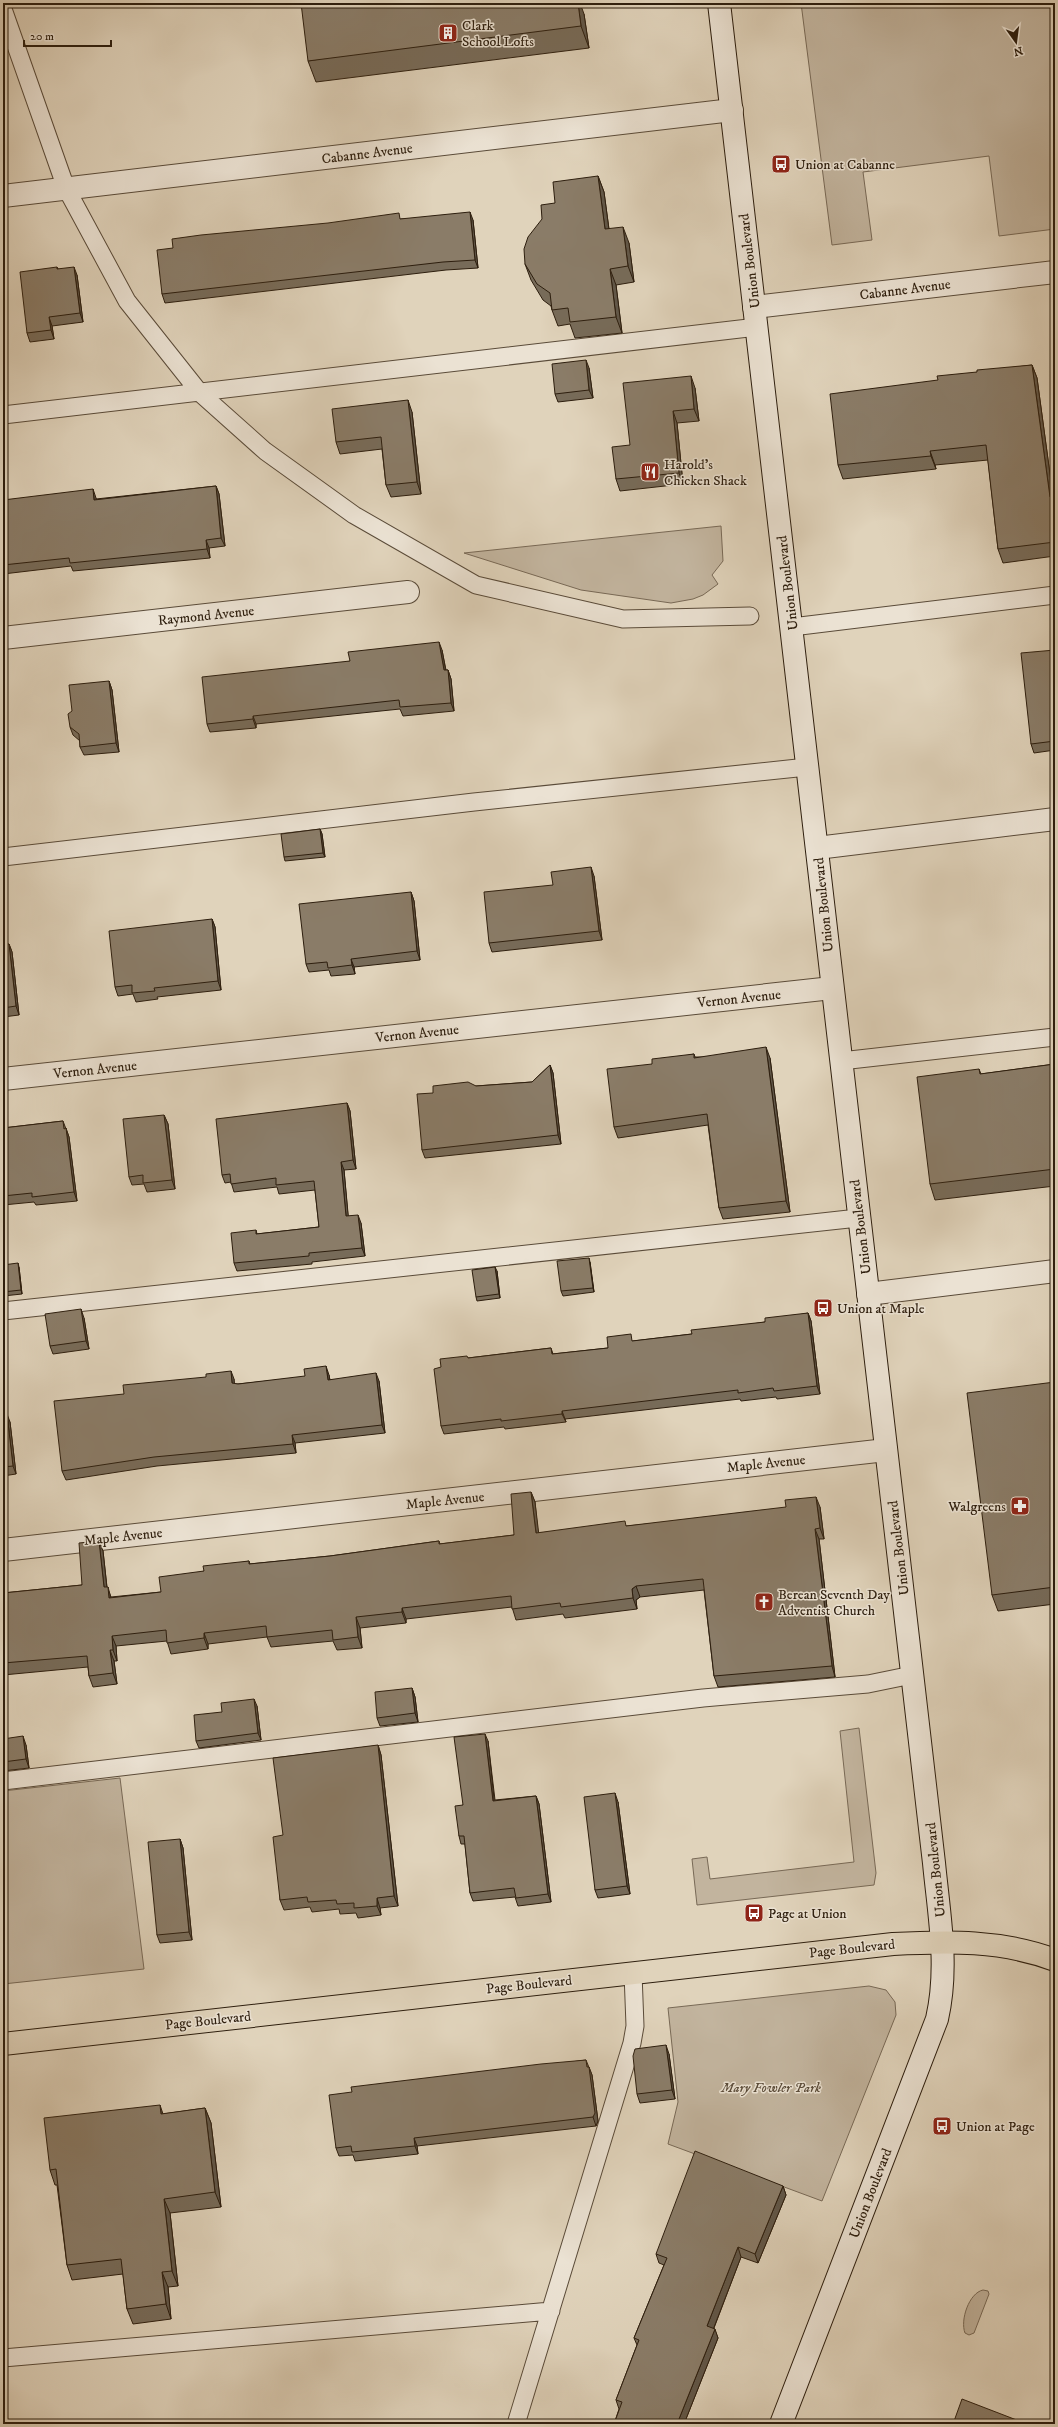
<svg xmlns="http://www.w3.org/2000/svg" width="1058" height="2427" viewBox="0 0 1058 2427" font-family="'IM FELL DW Pica',serif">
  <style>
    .green { fill: #c2b49e; stroke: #786956 }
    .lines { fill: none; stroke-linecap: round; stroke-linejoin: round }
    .lane-casing { stroke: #5a4b39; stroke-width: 19 }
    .street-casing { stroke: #5a4b39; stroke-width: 24 }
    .secondary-casing { stroke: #2d1e0e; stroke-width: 24 }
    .primary-casing { stroke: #2d1e0e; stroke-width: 24 }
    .lane { stroke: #ebe2d3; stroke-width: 17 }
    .street { stroke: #ebe2d3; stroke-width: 22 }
    .secondary { stroke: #ebe2d3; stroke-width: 22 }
    .primary { stroke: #e0d3bb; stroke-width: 22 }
    .wall { fill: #776b59; stroke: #2d1e0e }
    .shaded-wall { fill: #615749; stroke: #2d1e0e }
    .building { fill: #8a7c68; stroke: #2d1e0e }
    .labels { text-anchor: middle; stroke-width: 3; stroke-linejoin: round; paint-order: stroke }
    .poi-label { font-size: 14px; fill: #2d1e0e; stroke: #ebe2d3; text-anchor: start }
    .street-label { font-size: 14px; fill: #2d1e0e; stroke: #ebe2d3 }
    .park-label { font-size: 14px; font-style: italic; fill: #5a4b39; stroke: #ebe2d3 }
  </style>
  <rect width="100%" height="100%" fill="#e0d3bb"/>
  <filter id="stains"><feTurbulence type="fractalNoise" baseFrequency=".005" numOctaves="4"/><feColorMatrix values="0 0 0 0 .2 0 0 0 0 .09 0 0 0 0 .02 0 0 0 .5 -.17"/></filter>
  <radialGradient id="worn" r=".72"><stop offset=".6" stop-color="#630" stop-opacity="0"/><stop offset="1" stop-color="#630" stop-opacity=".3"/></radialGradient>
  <path class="green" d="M801 3H1055V229L999 236 989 156 863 172 872 240 832 245Z
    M721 526 723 561 712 575 718 584 703 595 693 599 671 603 657 601 581 590 464 553Z
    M859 1728 876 1873 874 1885 697 1905 692 1859 707 1857 710 1879 854 1862 840 1731Z
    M120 1778 144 1969 3 1984V1791Z
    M869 1986 886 1990 895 2002 896 2015 822 2201 668 2144 678 2102 668 2008Z
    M983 2290 988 2291 989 2294 974 2333 969 2335 965 2333C960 2320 969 2293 983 2290Z"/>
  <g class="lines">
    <defs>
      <path id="lane" d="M3 9 66 188 127 301 200 393 265 451 354 515 476 585 623 619 750 616
        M3 415 757 327
        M792 627 1055 595
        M3 857 474 802 807 767
        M841 1061 1055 1037
        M3 1311 858 1218
        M3 1781 703 1698 868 1684 912 1675
        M3 2358 551 2311
        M516 2424 632 2043 635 2026 633 1973"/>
      <path id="street" d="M3 196 732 110
        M754 307 1055 272
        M3 638 408 592
        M817 848 1055 819
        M3 1079 832 988
        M868 1294 1055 1271
        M3 1550 886 1450"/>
      <path id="secondary" d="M719 3 934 1863C939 1915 949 1967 937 2019L781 2424"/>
      <path id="primary" d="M3 2044 893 1944C948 1941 1002 1940 1055 1960"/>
    </defs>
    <use href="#lane" class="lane-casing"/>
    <use href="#street" class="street-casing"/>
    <use href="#secondary" class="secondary-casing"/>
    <use href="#primary" class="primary-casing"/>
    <use href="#lane" class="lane"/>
    <use href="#street" class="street"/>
    <use href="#secondary" class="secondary"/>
    <use href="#primary" class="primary"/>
  </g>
  <path class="wall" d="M584 14 589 48 316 82 308 61Z
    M598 176 604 192 609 229 629 243 634 282 616 285 622 333 575 338 570 324 558 326 552 310 551 306 543 300 531 280 525 264 555 203Z
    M402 219 473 220 478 268 446 270 165 303 162 294 173 248Z
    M57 267 58 269 77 275 83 322 52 326 54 339 30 342 27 333Z
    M1032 365 1037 378 1053 497 1055 496V556L1003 563 998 549 988 460 935 465 936 469 843 479 838 465 977 372Z
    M589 368 593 398 558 402 555 394Z
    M695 388 699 421 677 423 683 484 620 491 616 479 630 445Z
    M412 412 421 494 391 497 386 485 382 449 340 454 336 442Z
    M216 486 219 494 225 546 209 548 210 558 73 571 71 566 3 574V500L96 498V499Z
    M442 650 446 670H448L451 679 454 711 403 716 400 709 256 724V728L210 732 207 724 350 661Z
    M1055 650V750L1034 753 1031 744Z
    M109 681 112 690 119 752 84 755 80 747V741L73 735 70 727Z
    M320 829 322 834 325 857 285 861 284 857Z
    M594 876 602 940 492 952 489 943 553 885Z
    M411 892 414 901 420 960 354 967 355 974 331 976 329 970 309 972 306 964Z
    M212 919 215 927 221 990 157 997 158 999 136 1002 133 994 118 996 115 987Z
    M9 944 12 952 19 1015 3 1017V945Z
    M694 1054 695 1057 770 1058 790 1212 723 1219 719 1208 708 1125 618 1138 614 1127 652 1064Z
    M1055 1064V1186L935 1200 930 1184 979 1069 981 1074Z
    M550 1065 553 1073 561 1144 425 1158 422 1150 433 1093 476 1086 532 1082Z
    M347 1103 350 1111 356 1169 344 1170 348 1216 361 1223 365 1256 312 1262V1264L237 1271 234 1263 256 1230 257 1234 319 1227 315 1190 279 1194 277 1187 234 1192 231 1182 225 1183 222 1175Z
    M164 1115 168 1124 175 1189 147 1192 144 1184 132 1185 129 1177Z
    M63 1121 69 1137 77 1201 36 1205 34 1202 3 1205V1128Z
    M590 1262 594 1292 563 1296 561 1291Z
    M3 1265 19 1267 22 1294 3 1296Z
    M497 1271 500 1298 477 1301 476 1297Z
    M808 1313 811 1321 820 1394 777 1399 776 1397 741 1401 740 1399 565 1419 566 1422 505 1429 504 1427 444 1434 441 1426 468 1358 551 1348 553 1354 608 1348 633 1341 692 1334 765 1322Z
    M84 1318 89 1349 53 1354 50 1346Z
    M329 1375 330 1380 379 1381 385 1433 295 1443 296 1453 157 1466 66 1480 62 1471 124 1394 234 1379V1384H238Z
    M1055 1382V1604L998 1611 992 1595Z
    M3 1414 10 1422 16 1474 3 1476Z
    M531 1492 535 1502 538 1533 627 1526 820 1507 824 1539H819L835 1677 718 1687 714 1676 704 1590 640 1597 636 1600 637 1609 565 1618 563 1614 516 1620 512 1607 406 1619V1623L360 1628 362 1648 337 1650 333 1641 271 1647 267 1637 208 1644V1649L171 1654 167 1641 116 1646 117 1661H114L117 1684 93 1687 89 1676 88 1667 3 1675V1593L82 1585 99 1541 103 1551 107 1587 111 1597 161 1592 204 1571 249 1561 250 1564 330 1556 439 1541 440 1544 514 1535Z
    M412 1688 415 1697 418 1722 380 1726 377 1718Z
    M257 1706 261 1740 199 1748 196 1741 222 1712Z
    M3 1739 26 1745 29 1768 3 1771Z
    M488 1741 495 1800 536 1796 539 1804 551 1902 518 1906 515 1897 473 1901 470 1893 465 1844H461L459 1836 463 1805Z
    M378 1745 381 1755 398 1906 380 1908 381 1915 358 1918 356 1913 340 1914 339 1909 312 1912 310 1907 284 1910 280 1900 283 1835Z
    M618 1802 630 1894 598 1898 595 1890Z
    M180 1839 183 1848 192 1940 160 1943 157 1935Z
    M669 2054 675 2099 640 2103 637 2094Z
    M586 2060 592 2075 598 2121 596 2126 417 2146 418 2154 355 2161 353 2155 339 2156 336 2148 352 2092Z
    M205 2108 211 2123 221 2207 170 2213 178 2286 168 2287 171 2319 133 2324 127 2309 123 2274 72 2280 67 2265 57 2185H55L50 2170 163 2114Z
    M783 2186 786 2195 758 2263 741 2257 714 2328 718 2338 684 2424H614L619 2409 616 2400 637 2345 634 2338 664 2265 659 2263 656 2254Z"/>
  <path class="shaded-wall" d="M578 3H580L584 14 589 48 581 26Z
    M598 176 604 192 611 245 605 229Z
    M470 212 473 220 478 268 475 260Z
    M623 227 629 243 634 282 628 266Z
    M74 267 77 275 83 322 80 313Z
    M610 269 616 285 622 333 616 317Z
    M49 317 52 326 54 339 51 330Z
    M586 360 589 368 593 398 589 390Z
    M1032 365 1037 378 1055 511 1050 497Z
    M691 376 695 388 699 421 694 409Z
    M408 400 412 412 421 494 417 482Z
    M673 411 677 423 683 484 679 473Z
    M930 451 935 465 936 469 931 456Z
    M216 486 219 494 225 546 221 538Z
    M93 489 96 498 97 508 94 500Z
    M206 540 209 548 210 558 207 549Z
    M439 642 442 650 447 678 444 670Z
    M448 670 451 679 454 711 451 703Z
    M109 681 112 690 119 752 116 743Z
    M253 716 256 724V728L253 719Z
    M320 829 322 834 325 857 323 853Z
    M591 867 594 876 602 940 599 931Z
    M411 892 414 901 420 960 417 951Z
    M212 919 215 927 221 990 218 981Z
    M9 944 12 952 19 1015 16 1006Z
    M351 959 354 967 355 974 352 965Z
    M766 1047 770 1058 790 1212 786 1201Z
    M550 1065 553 1073 561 1144 558 1135Z
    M347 1103 350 1111 356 1169 353 1160Z
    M164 1115 168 1124 175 1189 172 1180Z
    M66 1128 69 1137 77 1201 74 1192Z
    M341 1162 344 1170 349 1224 346 1216Z
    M358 1215 361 1223 365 1256 362 1248Z
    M589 1258 590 1262 594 1292 593 1288Z
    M18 1263 19 1267 22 1294 21 1290Z
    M495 1267 497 1271 500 1298 499 1294Z
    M81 1309 84 1318 89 1349 86 1341Z
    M808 1313 811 1321 820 1394 817 1386Z
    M326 1366 329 1375 331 1388 328 1380Z
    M231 1371 234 1379 235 1392 232 1383Z
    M376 1373 379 1381 385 1433 382 1425Z
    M562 1411 565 1419 566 1422 562 1414Z
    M7 1414 10 1422 16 1474 13 1466Z
    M292 1435 295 1443 296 1453 293 1444Z
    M531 1492 535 1502 540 1544 536 1533Z
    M816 1497 820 1507 824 1539 820 1528Z
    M815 1529 819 1539 835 1677 832 1666Z
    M99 1541 103 1551 108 1598 104 1587Z
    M636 1586 640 1597 636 1600 637 1609 633 1598 632 1589Z
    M108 1587 111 1598H109Z
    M402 1608 406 1619V1623L402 1612Z
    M356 1617 360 1628 362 1648 358 1637Z
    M204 1633 208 1644V1649L204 1638Z
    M112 1636 116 1646 117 1661 113 1650Z
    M110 1650 114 1661 117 1684 113 1673Z
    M412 1688 415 1697 418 1722 415 1713Z
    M254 1699 257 1706 261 1740 258 1733Z
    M485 1734 488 1741 495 1808 493 1801Z
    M23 1736 26 1745 29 1768 26 1759Z
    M378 1745 381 1755 398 1906 394 1896Z
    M615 1793 618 1802 630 1894 627 1886Z
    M536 1796 539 1804 551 1902 548 1894Z
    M180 1839 183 1848 192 1940 189 1932Z
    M377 1898 380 1908 381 1915 377 1906Z
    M666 2045 669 2054 675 2099 672 2090Z
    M589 2067 592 2075 598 2121 596 2126 593 2117Z
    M160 2105 165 2120 161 2114Z
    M205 2108 211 2123 221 2207 215 2192Z
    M414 2138 417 2146 418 2154 415 2146Z
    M783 2186 786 2195 758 2263 755 2254Z
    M164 2199 170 2213 178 2286 172 2271Z
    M738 2247 741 2257 711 2335 707 2326Z
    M162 2272 168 2287 171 2319 166 2304Z
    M715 2329 718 2338 684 2424H677Z"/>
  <path class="building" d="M301 3H578L581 26 308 61Z
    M598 176 605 229 623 227 628 266 610 269 616 317 570 322 568 308 552 310 550 293 537 284 525 264 524 249 528 237 542 219 541 205 555 203 553 182Z
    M470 212 475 260 443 262 162 294 157 250 173 248 172 239 201 235 328 223 399 213 400 219Z
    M57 267V269L74 267 80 313 49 317 51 330 27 333 20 272Z
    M586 360 589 390 555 394 552 364Z
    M1032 365 1050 497 1055 496V542L998 549 986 445 930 451 931 456 838 465 830 394 938 380 937 376 977 372V370Z
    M691 376 694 409 673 411 679 473 616 479 612 447 630 445 623 383Z
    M408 400 417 482 386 485 381 437 336 442 332 409Z
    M216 486 221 538 206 540 207 549 70 563 69 558 3 565V500L93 489 94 500Z
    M439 642 444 670H448L451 703 400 707 399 700 253 716V719L207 724 202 677 350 661 348 652Z
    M1055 650V741L1031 744 1021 653Z
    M109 681 116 743 80 747 79 734 70 727 68 714 72 711 69 685Z
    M320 829 323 853 284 857 281 834Z
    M591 867 599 931 489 943 484 892 553 885 551 872Z
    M411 892 417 951 351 959 352 965 328 968 327 962 306 964 299 904Z
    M212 919 218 981 154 988 155 991 132 993V985L115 987 109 931Z
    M9 944 16 1006 3 1008V945Z
    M766 1047 786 1201 719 1208 707 1114 614 1127 607 1069 652 1064V1059L694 1054V1058Z
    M1055 1064V1169L930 1184 917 1077 979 1069 980 1074Z
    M550 1065 558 1135 422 1150 417 1094 433 1093V1086L468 1082 476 1086 532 1082Z
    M347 1103 353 1160 341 1162 346 1216 358 1215 362 1248 309 1253V1256L234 1263 231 1233 256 1230V1234L319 1227 314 1181 276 1185V1178L231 1184 230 1174 222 1175 216 1119Z
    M164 1115 172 1180 143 1183V1175L129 1177 123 1119Z
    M63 1121 64 1129 66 1128 74 1192 32 1197V1193L3 1196V1128Z
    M589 1258 593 1288 561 1291 557 1261Z
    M18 1263 21 1290 3 1292V1265Z
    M495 1267 499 1294 476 1297 472 1270Z
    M81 1309 86 1341 50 1346 45 1314Z
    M808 1313 817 1386 774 1391 773 1388 738 1393V1390L562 1411V1414L501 1421V1419L441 1426 434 1369 441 1367 440 1359 467 1356 468 1358 551 1348 552 1354 608 1348 607 1337 631 1334 632 1341 692 1334 691 1330 765 1322V1318Z
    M326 1366 328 1380 376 1373 382 1425 292 1435 293 1444 154 1457 62 1471 54 1401 124 1394 123 1385 206 1377V1374L231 1371 232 1383 238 1384 305 1376 304 1369Z
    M1055 1382V1587L992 1595 967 1393Z
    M3 1414H7L13 1466 3 1467Z
    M531 1492 536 1533 625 1521 626 1526 786 1507 785 1500 816 1497 820 1528 815 1529 832 1666 714 1676 703 1579 636 1586 632 1589 633 1598 561 1607 560 1603 512 1609 511 1596 402 1608V1612L356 1617 358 1637 333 1640 332 1630 267 1637 266 1626 204 1633V1638L167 1643 166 1630 112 1636 113 1650H110L113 1673 89 1676 87 1656 3 1663V1593L82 1585 79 1543 99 1541 104 1587H108L109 1598 161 1592 159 1577 204 1571 203 1566 249 1561V1564L330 1556 439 1541V1544L514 1535 511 1494Z
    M412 1688 415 1713 377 1718 375 1692Z
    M254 1699 258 1733 196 1741 194 1715 222 1712 221 1703Z
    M485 1734 493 1801 536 1796 548 1894 516 1898 514 1888 470 1893 464 1836H459L455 1806 463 1805 454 1737Z
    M23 1736 26 1759 3 1762V1739Z
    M378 1745 394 1896 377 1898V1906L354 1908V1903L337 1904 336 1900 308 1902 307 1897 280 1900 273 1837 283 1835 273 1758Z
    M615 1793 627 1886 595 1890 584 1797Z
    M180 1839 189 1932 157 1935 148 1842Z
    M666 2045 672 2090 637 2094 633 2056 635 2049Z
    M586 2060 587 2067H589L595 2113 593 2117 414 2138 415 2146 352 2152 351 2146 336 2148 329 2095 352 2092 351 2087 541 2064Z
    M160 2105 161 2114 205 2108 215 2192 164 2199 172 2271 162 2272 166 2304 127 2309 121 2259 67 2265 56 2169 50 2170 44 2118Z
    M695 2151 783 2186 755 2254 738 2247 707 2326 715 2329 677 2424H614L622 2402 616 2400 639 2340 634 2338 667 2258 656 2254Z
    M962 2399 1027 2424H953Z"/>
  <defs>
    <symbol id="building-square" viewBox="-11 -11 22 22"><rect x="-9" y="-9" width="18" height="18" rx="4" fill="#8f2418" stroke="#ebe2d3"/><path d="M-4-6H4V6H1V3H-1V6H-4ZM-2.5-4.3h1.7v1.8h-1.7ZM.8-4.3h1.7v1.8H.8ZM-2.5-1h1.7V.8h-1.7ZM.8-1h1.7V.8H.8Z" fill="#fff"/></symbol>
    <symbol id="bus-square" viewBox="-11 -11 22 22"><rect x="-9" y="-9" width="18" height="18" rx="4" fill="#8f2418" stroke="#ebe2d3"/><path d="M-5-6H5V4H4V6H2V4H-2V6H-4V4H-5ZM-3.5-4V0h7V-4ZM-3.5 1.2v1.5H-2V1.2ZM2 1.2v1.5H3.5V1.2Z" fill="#fff"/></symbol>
    <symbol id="restaurant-square" viewBox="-11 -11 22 22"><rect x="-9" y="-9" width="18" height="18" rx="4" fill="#8f2418" stroke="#ebe2d3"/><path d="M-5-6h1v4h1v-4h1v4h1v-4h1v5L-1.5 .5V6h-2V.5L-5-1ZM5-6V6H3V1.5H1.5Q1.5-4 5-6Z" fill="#fff"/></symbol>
    <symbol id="pharmacy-square" viewBox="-11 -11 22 22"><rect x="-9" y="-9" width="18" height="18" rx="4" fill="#8f2418" stroke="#ebe2d3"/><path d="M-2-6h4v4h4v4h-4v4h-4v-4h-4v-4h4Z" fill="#fff"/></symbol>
    <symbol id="church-square" viewBox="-11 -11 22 22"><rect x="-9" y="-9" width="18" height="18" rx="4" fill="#8f2418" stroke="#ebe2d3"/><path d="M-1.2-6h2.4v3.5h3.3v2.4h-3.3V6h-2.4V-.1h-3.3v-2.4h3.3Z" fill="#fff"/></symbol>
  </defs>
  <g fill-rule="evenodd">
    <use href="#building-square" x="437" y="22" width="22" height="22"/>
    <use href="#bus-square" x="770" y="153" width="22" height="22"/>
    <use href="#restaurant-square" x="639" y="461" width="22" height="22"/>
    <use href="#bus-square" x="812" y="1297" width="22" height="22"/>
    <use href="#pharmacy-square" x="1009" y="1495" width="22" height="22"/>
    <use href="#church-square" x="753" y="1591" width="22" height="22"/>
    <use href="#bus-square" x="743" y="1902" width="22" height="22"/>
    <use href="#bus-square" x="931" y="2115" width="22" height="22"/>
  </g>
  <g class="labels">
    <g class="poi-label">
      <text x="462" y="30">Clark<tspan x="462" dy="16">School Lofts</tspan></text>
      <text x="795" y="169">Union at Cabanne</text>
      <text x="664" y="469">Harold's<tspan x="664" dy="16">Chicken Shack</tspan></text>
      <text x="837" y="1313">Union at Maple</text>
      <text x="1006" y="1511" text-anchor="end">Walgreens</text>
      <text x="778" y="1599">Berean Seventh Day<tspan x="778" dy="16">Adventist Church</tspan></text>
      <text x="768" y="1918">Page at Union</text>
      <text x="956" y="2131">Union at Page</text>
    </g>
    <g class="street-label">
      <text transform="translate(367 153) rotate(-7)" y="5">Cabanne Avenue</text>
      <text transform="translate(749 261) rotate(-97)" y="5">Union Boulevard</text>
      <text transform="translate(905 289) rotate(-7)" y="5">Cabanne Avenue</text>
      <text transform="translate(787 583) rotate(-97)" y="5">Union Boulevard</text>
      <text transform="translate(206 615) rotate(-6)" y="5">Raymond Avenue</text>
      <text transform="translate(823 905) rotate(-96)" y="5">Union Boulevard</text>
      <text transform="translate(739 998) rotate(-6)" y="5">Vernon Avenue</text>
      <text transform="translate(417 1033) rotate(-6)" y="5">Vernon Avenue</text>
      <text transform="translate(95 1069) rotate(-6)" y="5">Vernon Avenue</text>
      <text transform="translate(860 1227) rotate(-97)" y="5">Union Boulevard</text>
      <text transform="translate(766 1463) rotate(-6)" y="5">Maple Avenue</text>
      <text transform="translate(445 1500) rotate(-6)" y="5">Maple Avenue</text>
      <text transform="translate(123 1536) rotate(-6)" y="5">Maple Avenue</text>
      <text transform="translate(898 1548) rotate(-97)" y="5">Union Boulevard</text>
      <text transform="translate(935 1870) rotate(-96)" y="5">Union Boulevard</text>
      <text transform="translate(852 1948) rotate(-6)" y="5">Page Boulevard</text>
      <text transform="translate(529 1984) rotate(-6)" y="5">Page Boulevard</text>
      <text transform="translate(208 2020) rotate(-6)" y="5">Page Boulevard</text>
      <text transform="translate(870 2193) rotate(-69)" y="5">Union Boulevard</text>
    </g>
    <g class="park-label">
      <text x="771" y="2092">Mary Fowler Park</text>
    </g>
  </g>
  <rect width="1058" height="2427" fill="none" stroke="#e0d3bb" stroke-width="16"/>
  <rect x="4" y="4" width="1050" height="2419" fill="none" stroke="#2d1e0e" stroke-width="2"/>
  <rect x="8" y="8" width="1042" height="2411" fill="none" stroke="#2d1e0e"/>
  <g transform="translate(1016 42) rotate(166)" stroke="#ebe2d3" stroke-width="3" paint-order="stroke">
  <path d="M0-3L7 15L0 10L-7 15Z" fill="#2d1e0e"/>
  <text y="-6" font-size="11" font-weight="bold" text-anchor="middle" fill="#2d1e0e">N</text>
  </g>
  <path d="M24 40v6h87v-6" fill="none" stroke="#2d1e0e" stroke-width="2"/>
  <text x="30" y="40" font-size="12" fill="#2d1e0e" stroke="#ebe2d3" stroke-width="3" paint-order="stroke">20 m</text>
  <rect width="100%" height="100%" filter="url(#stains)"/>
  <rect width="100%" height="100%" fill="url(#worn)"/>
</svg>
